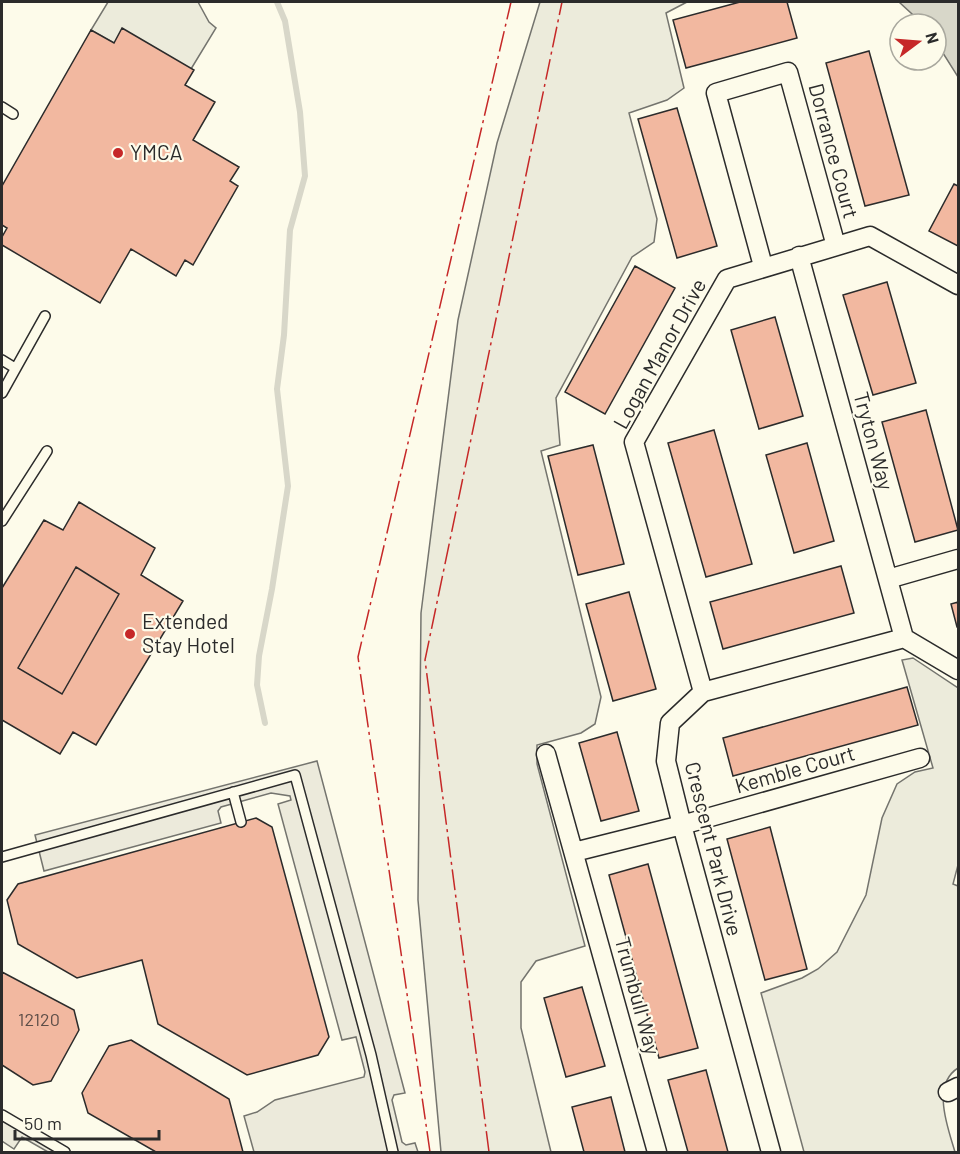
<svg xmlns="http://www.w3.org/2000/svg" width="960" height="1154" viewBox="0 0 960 1154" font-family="Barlow,sans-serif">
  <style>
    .green { fill: #ecebdb; stroke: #74746e; stroke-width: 1.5 }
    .parking { fill: #eceadb; stroke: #74746e; stroke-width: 1.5 }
    .water { fill: #d8d7c9; stroke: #74746e; stroke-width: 1.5 }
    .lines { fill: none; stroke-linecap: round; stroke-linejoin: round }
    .stream { stroke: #d8d7c9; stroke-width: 6 }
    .building { fill: #f2b8a0; stroke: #2b2b2b; stroke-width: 1.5; fill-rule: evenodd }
    .service-casing { stroke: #2b2b2b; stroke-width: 12 }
    .minor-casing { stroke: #2b2b2b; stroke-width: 21 }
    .service { stroke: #fdfbea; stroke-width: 9 }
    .minor { stroke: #fdfbea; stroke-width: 18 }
    .power { stroke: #c62828; stroke-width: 1.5; stroke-dasharray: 21 4.5 3 4.5; stroke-linecap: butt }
    .poi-dot { fill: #c62828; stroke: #fdfbea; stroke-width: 2 }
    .labels { text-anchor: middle; stroke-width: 4.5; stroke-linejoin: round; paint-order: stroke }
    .number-label { font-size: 18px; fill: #5d4e48 }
    .street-label { font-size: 21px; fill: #2b2b2b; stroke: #fdfbea }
    .poi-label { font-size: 21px; fill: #2b2b2b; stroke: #fdfbea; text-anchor: start }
  </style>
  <rect width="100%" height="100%" fill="#fdfbea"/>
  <path class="green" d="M108 2H198L209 22 216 28 191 69 114 43 91 30Z
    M540 2H687L666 13 684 88 667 100 629 113 657 219 654 242 632 257 556 398 560 445 541 451 601 697 595 724 581 733 537 745V764L585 946 536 961 521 982V1028L551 1152H441L418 900 421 613 458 320 497 143Z
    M913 658 958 688V865L953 884 958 886V1068C931 1085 948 1128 955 1152H804L761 993 802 978 818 969 837 952 866 895 882 818 897 784 915 772 933 768 902 660Z"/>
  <path class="parking" d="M317 761 405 1093 394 1095 392 1100 402 1142 406 1145 415 1143 418 1152H254L244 1116 257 1112 275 1100 364 1077 365 1072 356 1037 342 1040 278 804 291 800 290 796 271 793 221 807 218 811 221 823 44 871 35 835Z
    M2 1119 59 1152H48L22 1137 14 1149 2 1141Z"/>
  <path class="water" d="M899 2H958V77L936 42V24H923Z"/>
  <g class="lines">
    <path class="stream" d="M265 723 257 685 259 656 272 589 288 486 277 389 284 335 290 230 305 176 300 112 285 21 277 2"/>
  </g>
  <path class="building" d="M740 2H787L797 38 686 68 673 20Z
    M122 28 194 70 185 85 215 102 193 140 239 167 230 181 238 186 193 265 185 260 176 276 131 249 100 303 2 245V237L7 228 2 225V186L91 30 114 43Z
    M869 51 909 195 865 206 826 63Z
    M677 108 717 246 677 258 638 119Z
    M954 184 958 186V246L929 231Z
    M635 266 675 288 605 414 565 392Z
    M887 282 916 383 873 395 843 295Z
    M775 317 803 416 759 429 731 330Z
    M926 410 958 530 915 542 882 422Z
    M714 430 752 564 706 577 668 443Z
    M807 443 834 541 794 553 766 455Z
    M593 445 624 564 578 575 548 456Z
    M79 502 155 548 141 575 183 601 96 745 73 732 60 754 2 720V588L44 520 63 530ZM76 567 119 594 62 694 18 668Z
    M841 566 854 613 723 649 710 602Z
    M76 567 119 594 62 694 18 668Z
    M629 592 656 689 613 701 586 604Z
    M958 602V627H957L951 604Z
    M907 687 918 725 733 776 723 738Z
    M617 732 639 811 601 821 579 743Z
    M256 818 272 827 329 1037 318 1055 247 1075 158 1024 142 960 77 978 18 944 7 900 18 884Z
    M770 827 807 969 765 980 727 839Z
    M648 864 698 1048 659 1058 609 875Z
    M2 972 74 1010 79 1030 51 1081 33 1085 2 1065Z
    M582 987 605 1066 566 1077 544 998Z
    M131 1040 229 1099 243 1152H156L88 1113 82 1093 109 1046Z
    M706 1070 728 1152H688L668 1080Z
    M611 1097 625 1152H584L572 1107Z"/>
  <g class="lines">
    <defs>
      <path id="service" d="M2 107 13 114
        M2 360 15 368
        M2 393 45 316
        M2 521 47 451
        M233 792 241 822
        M2 857 295 775 371 1055 393 1152
        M2 1115 65 1152"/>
      <path id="minor" d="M799 256 904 638
        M763 266 716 93 788 72 836 246
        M888 579 958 559
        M703 692 634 442 727 279 870 236 958 285
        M546 754 657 1152
        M574 852 682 825 920 758
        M948 1092 958 1087
        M771 1152 682 825 666 761 670 723 703 692 904 638 958 670"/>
    </defs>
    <use href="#service" class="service-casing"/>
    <use href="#minor" class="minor-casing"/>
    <use href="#service" class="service"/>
    <use href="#minor" class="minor"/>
    <path class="power" d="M430 1152 358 657 511 2
      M489 1152 425 660 562 2"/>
  </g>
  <g class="poi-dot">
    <circle cx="118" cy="153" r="6"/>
    <circle cx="130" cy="634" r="6"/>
  </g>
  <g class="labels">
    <g class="number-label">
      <text x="39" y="1026">12120</text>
    </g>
    <g class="street-label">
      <text transform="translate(833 151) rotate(75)" y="7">Dorrance Court</text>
      <text transform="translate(660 354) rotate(-61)" y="7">Logan Manor Drive</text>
      <text transform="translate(873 441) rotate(75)" y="7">Tryton Way</text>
      <text transform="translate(795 770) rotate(-16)" y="7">Kemble Court</text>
      <text transform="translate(713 849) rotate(76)" y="7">Crescent Park Drive</text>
      <text transform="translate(637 996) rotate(75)" y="7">Trumbull Way</text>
    </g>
    <g class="poi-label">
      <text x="130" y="160">YMCA</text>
      <text x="142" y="629">Extended<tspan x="142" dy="24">Stay Hotel</tspan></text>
    </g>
  </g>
  <rect width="960" height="1154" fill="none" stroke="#2b2b2b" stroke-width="6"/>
  <g transform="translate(918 42) rotate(74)"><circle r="28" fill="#fdfbea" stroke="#a9a89e" stroke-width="1.5"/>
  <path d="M0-4.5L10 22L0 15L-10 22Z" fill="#c62828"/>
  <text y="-9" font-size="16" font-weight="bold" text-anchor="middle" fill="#2b2b2b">N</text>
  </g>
  <path d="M15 1130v9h144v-9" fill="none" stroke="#2b2b2b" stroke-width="3"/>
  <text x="24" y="1130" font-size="18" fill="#2b2b2b" stroke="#fdfbea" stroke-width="4.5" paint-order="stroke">50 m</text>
</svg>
